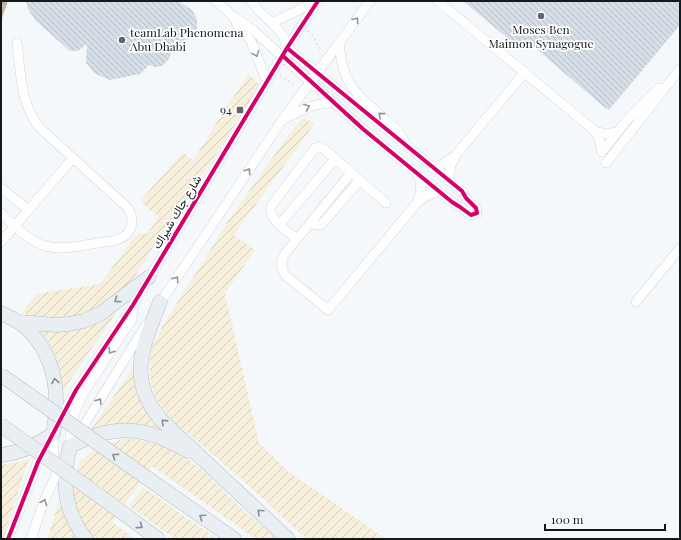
<svg xmlns="http://www.w3.org/2000/svg" width="681" height="540" viewBox="0 0 681 540" font-family="'Playfair Display',Vazirmatn,serif">
  <style>
    .garden { fill: url(#garden-furrows) }
    .water { fill: url(#water-ripples) }
    .building { fill: url(#building-back-hatch) }
    .lines { fill: none; stroke-linecap: round; stroke-linejoin: round }
    .minor-casing { stroke: #d2d6da; stroke-width: 10 }
    .highway-casing { stroke: #b8bec5; stroke-width: 15 }
    .path { stroke: #dedfe1; stroke-width: 1.5; stroke-dasharray: 2 3; stroke-linecap: butt }
    .minor { stroke: #fefefe; stroke-width: 9 }
    .highway { stroke: #e9eef2; stroke-width: 14 }
    .highway-bridge-casing { stroke: #b8bec5; stroke-width: 15; stroke-linecap: butt }
    .highway-bridge { stroke: #e9eef2; stroke-width: 14 }
    .cycleway-casing { stroke: #fff; stroke-width: 6 }
    .cycleway { stroke: #d6006c; stroke-width: 4 }
    .oneway { stroke: #949698 }
    .oneway2 { stroke: #898e92 }
    .poi-dot { fill: #62666a; stroke: #fff; stroke-width: 1.5 }
    .labels { text-anchor: middle; stroke-width: 3.5; stroke-linejoin: round; paint-order: stroke }
    .poi-label { font-size: 12px; fill: #13181c; stroke: #fff }
    .street-label { font-size: 12px; fill: #13181c; stroke: #fff }
  </style>
  <defs>
    <pattern id="garden-furrows" width="10" height="10" patternUnits="userSpaceOnUse"><rect width="10" height="10" fill="#f6efdb"/><path d="M-1 1l2-2M0 10L10 0M9 11l2-2" fill="none" stroke="#d2ccbb"/></pattern>
    <pattern id="water-ripples" width="26" height="14" patternUnits="userSpaceOnUse"><rect width="26" height="14" fill="#c5ba9c"/><path d="M2 4q2-2 4 0t4 0M15 11q2-2 4 0t4 0" fill="none" stroke="#a89f86"/></pattern>
    <pattern id="building-back-hatch" width="6" height="6" patternUnits="userSpaceOnUse"><rect width="6" height="6" fill="#d6dfe7"/><path d="M-1 5l2 2M0 0l6 6M5-1l2 2" fill="none" stroke="#b7bfc6"/></pattern>
  </defs>
  <rect width="100%" height="100%" fill="#f5f8fb"/>
  <path class="garden" d="M249 74 260 85 190 195 153 247 130 285 118 299 77 320 36 317 22 313 36 294 100 284 136 235 148 233 159 216 146 207 141 200 183 152 193 161 223 112Z
    M303 118 315 123 234 235 255 250 225 294 259 443 289 472 386 539H306L256 492 168 416C152 397 145 372 152 347 154 341 159 334 162 327L230 218 287 137Z
    M120 307 63 391C61 366 54 346 37 326L102 320 110 315Z
    M136 363 142 384 170 434 90 431Z
    M126 438C140 440 155 442 168 448 194 459 213 481 233 500 247 514 262 526 277 539H256L152 466 112 522 135 539H92L81 524 69 491 80 461 99 447Z
    M29 458 3 539H1V465L23 461Z
    M143 487 217 539H175L129 506Z
    M59 502 71 528 79 539H47Z"/>
  <path class="water" d="M1 1H8L1 21Z"/>
  <path class="building" d="M26 1H178L192 10 197 19V30L191 38 181 42 172 51 169 59 162 66 155 67 149 65 140 74 110 80 94 73 86 63 87 44 78 51H70L36 21 28 9Z
    M463 1H680V25L609 110 604 107 526 40 522 50Z"/>
  <g class="lines">
    <defs>
      <path id="minor" d="M216 1 233 16 239 28 251 41 267 82
        M251 1 259 11 272 23 317 1
        M438 1 595 131 607 134 618 131
        M233 16 253 30 363 129 452 202 460 207 471 215 477 213 476 208 466 198 462 191 287 48C284 35 281 32 272 23
        M339 42C342 86 356 93 386 120 394 127 402 133 405 144
        M286 118C302 110 315 102 334 103
        M595 131 599 138 602 152
        M602 152 627 120 659 88
        M606 163 680 69
        M433 168 443 164 455 156 525 72
        M351 173 284 255C280 262 281 268 285 275L328 310 417 203 427 195 439 192
        M448 180 451 165 455 157
        M1 188 29 210
        M417 203 421 191 419 175
        M1 213C12 224 28 240 43 245 59 251 76 246 92 244 101 242 111 242 119 239 133 234 135 219 128 208L40 128C20 104 21 73 17 43
        M311 222 316 225H321L360 180
        M280 224 335 159
        M297 239C287 231 268 220 271 206L315 148 320 147 324 149 386 203
        M1 242 73 158
        M636 302 680 248
        M158 306 283 119 370 1
        M59 422 76 390 133 305 287 48 318 1
        M53 434 54 466
        M78 435 146 325
        M69 449 70 446V427L76 409 83 394 132 319 133 306
        M8 539 38 462 51 437
        M31 539 44 501 62 463"/>
      <path id="highway" d="M160 302C143 347 126 378 161 420L288 539
        M1 313C7 316 14 319 20 323 55 349 61 394 53 434 37 445 20 453 1 455
        M19 322 56 325 69 324 84 321 100 314 149 277
        M147 478 234 539
        M123 513 158 539
        M86 539C63 510 62 481 70 446 115 423 145 426 188 451"/>
    </defs>
    <use href="#minor" class="minor-casing"/>
    <use href="#highway" class="highway-casing"/>
    <path class="path" d="M308 31C315 37 317 45 322 52
      M280 75 296 87"/>
    <use href="#minor" class="minor"/>
    <use href="#highway" class="highway"/>
    <defs>
      <path id="highway-bridge" d="M1 375 147 478
        M1 425 123 513"/>
    </defs>
    <use href="#highway-bridge" class="highway-bridge-casing"/>
    <use href="#highway-bridge" class="highway-bridge"/>
    <defs>
      <path id="cycleway" d="M283 56 363 129 452 202 460 207 471 215 477 213 476 208 466 198 462 191 287 48
        M8 539 38 462 76 390 133 305 287 48 318 1"/>
    </defs>
    <use href="#cycleway" class="cycleway-casing"/>
    <use href="#cycleway" class="cycleway"/>
  </g>
  <defs><path id="oneway-chevron" d="M-2-3.5L2.5 0L-2 3.5" fill="none" stroke-width="1.6" stroke-linecap="round" stroke-linejoin="round"/></defs>
  <g class="oneway">
    <use href="#oneway-chevron" transform="translate(356 20) rotate(-53)"/>
    <use href="#oneway-chevron" transform="translate(256 54) rotate(69)"/>
    <use href="#oneway-chevron" transform="translate(307 107) rotate(-23)"/>
    <use href="#oneway-chevron" transform="translate(381 115) rotate(-139)"/>
    <use href="#oneway-chevron" transform="translate(248 171) rotate(-56)"/>
    <use href="#oneway-chevron" transform="translate(176 279) rotate(-56)"/>
    <use href="#oneway-chevron" transform="translate(111 351) rotate(123)"/>
    <use href="#oneway-chevron" transform="translate(99 401) rotate(-58)"/>
    <use href="#oneway-chevron" transform="translate(44 502) rotate(-67)"/>
  </g>
  <g class="oneway2">
    <use href="#oneway-chevron" transform="translate(117 300) rotate(144)"/>
    <use href="#oneway-chevron" transform="translate(55 381) rotate(-100)"/>
    <use href="#oneway-chevron" transform="translate(164 422) rotate(-136)"/>
    <use href="#oneway-chevron" transform="translate(115 456) rotate(-144)"/>
    <use href="#oneway-chevron" transform="translate(260 512) rotate(-137)"/>
    <use href="#oneway-chevron" transform="translate(202 517) rotate(-145)"/>
    <use href="#oneway-chevron" transform="translate(140 526) rotate(36)"/>
  </g>
  <g class="poi-dot">
    <circle cx="541" cy="16" r="4"/>
    <circle cx="122" cy="40" r="4"/>
    <rect x="236" y="106" width="8" height="8" rx="2"/>
  </g>
  <g class="labels">
    <g class="poi-label">
      <text x="541" y="34">Moses Ben<tspan x="541" dy="14">Maimon Synagogue</tspan></text>
      <text x="130" y="37" text-anchor="start">teamLab Phenomena<tspan x="130" dy="14">Abu Dhabi</tspan></text>
      <text x="232" y="114" text-anchor="end">94</text>
    </g>
    <g class="street-label">
      <text transform="translate(177 212) rotate(-59)" y="4">شارع جاك شيراك</text>
    </g>
  </g>
  <rect width="681" height="540" fill="none" stroke="#13181c" stroke-width="4"/>
  <path d="M545 524v6h120v-6" fill="none" stroke="#13181c" stroke-width="2"/>
  <text x="551" y="524" font-size="12" fill="#13181c" stroke="#ffffff" stroke-width="3" paint-order="stroke">100 m</text>
</svg>
